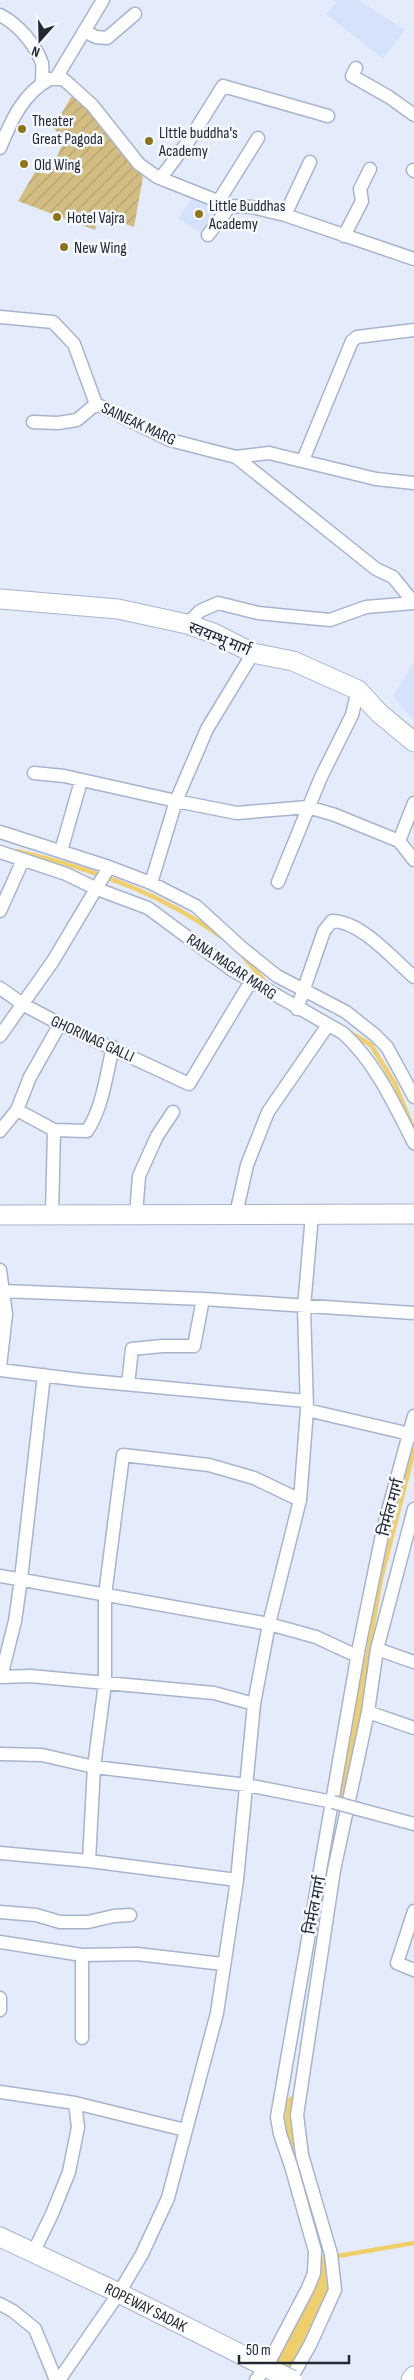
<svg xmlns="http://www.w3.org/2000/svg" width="414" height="2380" viewBox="0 0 414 2380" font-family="'Sofia Sans Condensed','Noto Sans Devanagari',sans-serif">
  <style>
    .built { fill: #d4e2fc }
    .garden { fill: url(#garden-furrows) }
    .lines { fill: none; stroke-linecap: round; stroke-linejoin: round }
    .stream { stroke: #efcf6c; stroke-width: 4.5 }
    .canal { stroke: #efcf6c; stroke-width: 15 }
    .street-casing { stroke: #a7b4cd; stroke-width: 15 }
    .secondary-casing { stroke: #a7b4cd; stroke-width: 21 }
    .street { stroke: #fff; stroke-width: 12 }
    .secondary { stroke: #fff; stroke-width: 19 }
    .street-bridge-casing { stroke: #a7b4cd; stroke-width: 15; stroke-linecap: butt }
    .secondary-bridge-casing { stroke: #a7b4cd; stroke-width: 21; stroke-linecap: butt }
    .street-bridge { stroke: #fff; stroke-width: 12 }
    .secondary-bridge { stroke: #fff; stroke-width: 19 }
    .poi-dot { fill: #8d7418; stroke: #f6f9fe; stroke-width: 2 }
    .labels { text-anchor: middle; stroke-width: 5; stroke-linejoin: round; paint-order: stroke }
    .poi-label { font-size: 16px; fill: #232832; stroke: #f6f9fe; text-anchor: start }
    .street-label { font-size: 16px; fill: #232832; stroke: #f6f9fe }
  </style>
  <defs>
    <pattern id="garden-furrows" width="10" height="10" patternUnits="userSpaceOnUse" patternTransform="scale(1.25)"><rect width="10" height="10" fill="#d2be82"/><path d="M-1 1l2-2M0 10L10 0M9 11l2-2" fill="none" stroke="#b4a371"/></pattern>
  </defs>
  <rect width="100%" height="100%" fill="#e4ecfc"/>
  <path class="built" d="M332 0H358L405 30 383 59 326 14 336 3Z
    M193 196 221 210 205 235 178 219Z
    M414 662V721L393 696Z"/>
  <path class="garden" d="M73 94 98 116 143 177 134 227 99 215 95 230 18 201 35 172 49 174 65 139 53 128Z"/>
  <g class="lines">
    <path class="stream" d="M16 851C87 867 161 893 220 936
      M243 956 267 984
      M349 1032 371 1045 395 1084 414 1130
      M366 1665 381 1579 414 1450
      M332 2257 414 2243"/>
    <path class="canal" d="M344 1805 349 1752 366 1665
      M294 2103 291 2133 302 2155
      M276 2380 328 2274 330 2256"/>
    <defs>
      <path id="street" d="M0 15C18 24 35 44 42 63 43 69 42 77 42 83
        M84 31 96 37 107 38 135 14
        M356 68 352 76 389 97 414 115
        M56 78 103 0
        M0 148C11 121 23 93 50 79H63L70 85 92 105 139 164 157 177 230 206 252 207 285 215 414 259
        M413 170 414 171
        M157 177 163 175 190 139 223 86 328 116
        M218 202 258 138
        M285 215 310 162
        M208 235 230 206
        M344 236 362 201 360 189 370 169
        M0 317 53 322 74 344 96 404 170 440 236 457 269 453 376 479 414 483
        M33 422 58 423 77 420 96 404
        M236 457 376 569 393 577 414 603
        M303 460 352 341 357 337 414 330
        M187 624 200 611 218 603 258 613 330 620 366 607 414 603
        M34 773 64 776 176 801 207 729 253 653
        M414 803 399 841 414 860
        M0 832 109 867 151 883 196 906 242 948 277 976 346 1012 375 1035 387 1047 414 1097
        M61 851 81 781
        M0 852 66 874 97 889 148 908 232 970 343 1033C376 1063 394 1104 414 1143
        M278 882 321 777 352 715 358 690
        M151 883 176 801 237 813 308 807 335 815 399 841
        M0 911 23 860
        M0 988 24 1005 60 1024 189 1084 251 981
        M297 1009 324 931 332 921C361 921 393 959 414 977
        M0 1036 53 961 109 867
        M17 1110 54 1130 87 1131C103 1107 106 1075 113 1047
        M0 1131 17 1110 30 1077 60 1024
        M52 1214 54 1130
        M136 1214 139 1176 157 1136 173 1112
        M236 1214 247 1165 268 1112 328 1025
        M0 1270 6 1314 0 1367
        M3 1291 203 1299 414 1313
        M0 1370 81 1380 306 1401
        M128 1384 132 1349 162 1346H194L203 1299
        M307 1410 414 1435
        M414 1509 377 1649 368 1712 414 1728
        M0 1576 269 1624 316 1637 357 1656
        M377 1649 414 1662
        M0 1677 30 1676 214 1693 254 1704
        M1 1677 15 1621 21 1579 44 1375
        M0 1754 42 1755 94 1767 247 1785 333 1802
        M358 1809 414 1824
        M0 1853 89 1861
        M237 1880 89 1861 94 1767 105 1683V1595L123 1455 209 1465 254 1478 300 1500
        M414 1911 397 1963 414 1970
        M0 1912 36 1915 60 1922H88L114 1916 130 1915
        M0 1942 82 1955 137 1954 223 1964
        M0 1998V2010
        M82 2038V1955
        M0 2092 75 2103 185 2130
        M33 2253 52 2214 69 2172 78 2127 75 2103
        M0 2304 13 2311 35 2329 56 2380
        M59 2380 119 2293 142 2254 168 2198 217 2013 237 1880 254 1704 269 1624 300 1500 307 1410 304 1307 312 1215
        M256 2380 267 2366 308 2288 314 2273 315 2251 291 2166 280 2134 277 2117 359 1647 384 1525 414 1416
        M290 2380 310 2345 335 2290 331 2254 302 2155 297 2115 334 1870 368 1712"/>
      <g id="secondary">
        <path d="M0 599 118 609 187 624 213 633 253 653 293 661 358 690 379 713 414 742"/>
        <path d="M0 1215 414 1214"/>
        <path id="s1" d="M0 2237 119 2293 274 2371"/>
        <path d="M411 2380 414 2376"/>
      </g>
    </defs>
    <use href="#street" class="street-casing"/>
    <use href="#secondary" class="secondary-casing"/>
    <use href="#street" class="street"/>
    <use href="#secondary" class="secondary"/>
    <defs>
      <path id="street-bridge" d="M333 1802 358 1809"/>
      <path id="secondary-bridge" d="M274 2371 292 2380"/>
    </defs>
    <use href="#street-bridge" class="street-bridge-casing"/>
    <use href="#secondary-bridge" class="secondary-bridge-casing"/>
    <use href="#street-bridge" class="street-bridge"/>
    <use href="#secondary-bridge" class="secondary-bridge"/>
  </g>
  <g class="poi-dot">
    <circle cx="22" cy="129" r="5"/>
    <circle cx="149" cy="141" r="5"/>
    <circle cx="24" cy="164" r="5"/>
    <circle cx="199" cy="214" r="5"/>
    <circle cx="57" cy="217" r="5"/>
    <circle cx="64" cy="247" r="5"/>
  </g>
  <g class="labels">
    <g class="poi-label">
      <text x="32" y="126">Theater<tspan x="32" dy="18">Great Pagoda</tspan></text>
      <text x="159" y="138">LIttle buddha's<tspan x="159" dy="18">Academy</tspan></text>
      <text x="34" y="170">Old Wing</text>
      <text x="209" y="211">Little Buddhas<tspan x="209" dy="18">Academy</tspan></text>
      <text x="67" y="223">Hotel Vajra</text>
      <text x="74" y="253">New Wing</text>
    </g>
    <g class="street-label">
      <text transform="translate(139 423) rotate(25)" y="6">SAINEAK MARG</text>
      <text transform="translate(220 638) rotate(22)" y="6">स्वयम्भू मार्ग</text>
      <text transform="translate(232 966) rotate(34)" y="6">RANA MAGAR MARG</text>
      <text transform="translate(93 1038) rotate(25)" y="6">GHORINAG GALLI</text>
      <text transform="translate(390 1507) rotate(-75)" y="6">निर्मल मार्ग</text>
      <text transform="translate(314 1905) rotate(-79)" y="6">निर्मल मार्ग</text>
      <text dy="6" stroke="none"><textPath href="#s1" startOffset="162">ROPEWAY SADAK</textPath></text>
    </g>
  </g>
  <g transform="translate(40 40) rotate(200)" stroke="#f6f9fe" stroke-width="4" paint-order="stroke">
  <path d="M0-4L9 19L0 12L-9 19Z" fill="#232832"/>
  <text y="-8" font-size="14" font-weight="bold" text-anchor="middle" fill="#232832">N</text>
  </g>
  <path d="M239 2355v8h110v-8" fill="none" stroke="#232832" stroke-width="2.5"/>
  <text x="246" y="2355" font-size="15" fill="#232832" stroke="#f6f9fe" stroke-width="4" paint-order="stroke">50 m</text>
</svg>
